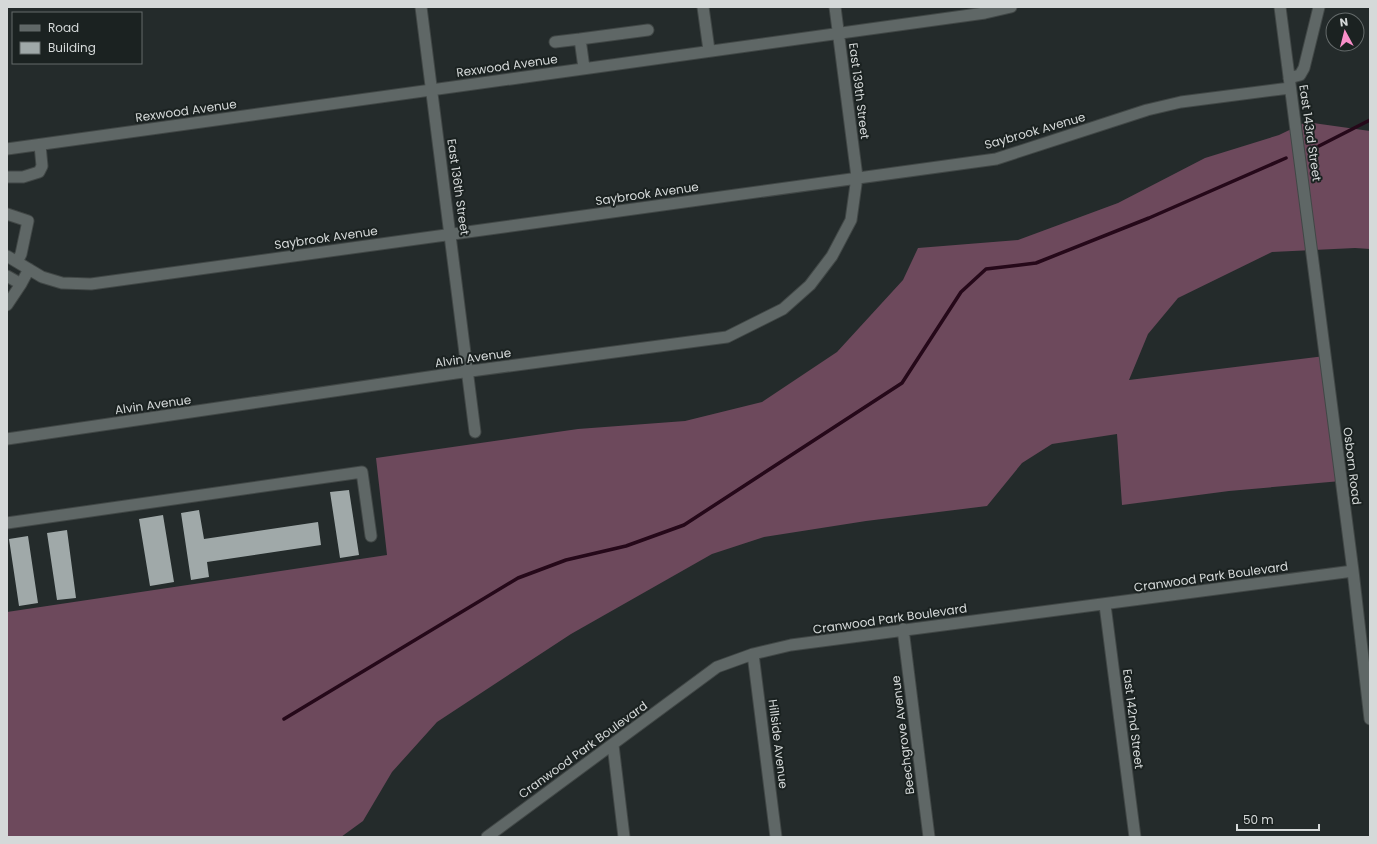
<svg xmlns="http://www.w3.org/2000/svg" width="1377" height="844" viewBox="0 0 1377 844" font-family="Poppins,sans-serif">
  <style>
    .forest { fill: #6d495c }
    .lines { fill: none; stroke-linecap: round; stroke-linejoin: round }
    .stream { stroke: #250819; stroke-width: 3.5 }
    .building { fill: #a0a9a9 }
    .minor-casing { stroke: #414746; stroke-width: 13 }
    .minor { stroke: #5f6766; stroke-width: 11 }
    .labels { text-anchor: middle; stroke-width: 4; stroke-linejoin: round; paint-order: stroke }
    .street-label { font-size: 12px; fill: #d5d9d9; stroke: #1b2221 }
  </style>
  <rect width="100%" height="100%" fill="#242b2b"/>
  <path class="forest" d="M1306 122 1370 131V249L1355 248 1272 252 1178 298 1148 334 1129 380 1325 356 1341 481 1229 491 1122 505 1117 434 1052 444 1022 463 987 506 866 521 764 537 712 554 571 634 437 722 392 772 363 821 341 837H7V612L387 555 376 458 578 429 685 421 762 402 837 352 903 280 918 248 1018 240 1118 203 1205 158 1279 135Z"/>
  <g class="lines">
    <path class="stream" d="M1319 146 1370 120
      M284 719 518 578 566 560 626 546 684 525 902 383 961 292 986 269 1036 263 1149 218 1286 158"/>
  </g>
  <path class="building" d="M349 490 359 555 340 558 330 492Z
    M199 510 204 539 318 522 321 545 207 562 209 577 191 580 181 513Z
    M163 515 174 582 150 586 139 519Z
    M67 530 76 598 57 600 47 533Z
    M28 536 38 603 19 606 9 539Z"/>
  <g class="lines">
    <defs>
      <path id="minor" d="M421 7 475 432
        M703 7 709 50
        M1280 7 1353 571 1370 719
        M555 42 580 39
        M584 68 580 39 648 30
        M1289 78 1300 75 1304 68 1319 7
        M7 149 985 13 1011 7
        M7 177H23L39 172 42 166 40 145
        M7 214 28 221 21 254 17 262
        M7 256 42 277 62 283 91 284 996 159 1147 110 1181 102 1290 88
        M7 276 21 284 29 269
        M7 305 21 284
        M7 439 456 373 727 337 783 309 810 285 832 256 851 220 857 177 835 7
        M7 523 362 472 371 536
        M1105 605 1135 837
        M903 629 929 837
        M753 654 776 837
        M613 745 624 837
        M487 837 717 667 753 654 791 645 1353 571"/>
    </defs>
    <use href="#minor" class="minor-casing"/>
    <use href="#minor" class="minor"/>
  </g>
  <g class="labels">
    <g class="street-label">
      <text transform="translate(507 66) rotate(-8)" y="4">Rexwood Avenue</text>
      <text transform="translate(859 91) rotate(83)" y="4">East 139th Street</text>
      <text transform="translate(186 111) rotate(-8)" y="4">Rexwood Avenue</text>
      <text transform="translate(1035 131) rotate(-16)" y="4">Saybrook Avenue</text>
      <text transform="translate(1310 133) rotate(82)" y="4">East 143rd Street</text>
      <text transform="translate(458 187) rotate(82)" y="4">East 136th Street</text>
      <text transform="translate(647 194) rotate(-8)" y="4">Saybrook Avenue</text>
      <text transform="translate(326 238) rotate(-8)" y="4">Saybrook Avenue</text>
      <text transform="translate(473 358) rotate(-8)" y="4">Alvin Avenue</text>
      <text transform="translate(153 405) rotate(-8)" y="4">Alvin Avenue</text>
      <text transform="translate(1352 466) rotate(83)" y="4">Osborn Road</text>
      <text transform="translate(1211 577) rotate(-8)" y="4">Cranwood Park Boulevard</text>
      <text transform="translate(890 619) rotate(-8)" y="4">Cranwood Park Boulevard</text>
      <text transform="translate(1133 719) rotate(83)" y="4">East 142nd Street</text>
      <text transform="translate(903 735) rotate(-97)" y="4">Beechgrove Avenue</text>
      <text transform="translate(778 744) rotate(83)" y="4">Hillside Avenue</text>
      <text transform="translate(583 750) rotate(-36)" y="4">Cranwood Park Boulevard</text>
    </g>
  </g>
  <rect width="1377" height="844" fill="none" stroke="#d5d9d9" stroke-width="16"/>
  <rect x="12" y="12" width="130" height="52" fill="#1b2221" stroke="#656b6b"/>
  <rect x="20" y="25" width="20" height="6" fill="#5f6766" stroke="#656b6b"/>
  <text x="48" y="32" font-size="12" fill="#d5d9d9">Road</text>
  <rect x="20" y="42" width="20" height="12" fill="#a0a9a9" stroke="#656b6b"/>
  <text x="48" y="52" font-size="12" fill="#d5d9d9">Building</text>
  <g transform="translate(1345 32) rotate(353)"><circle r="19" fill="#1b2221" stroke="#656b6b"/>
  <path d="M0-3L7 15L0 10L-7 15Z" fill="#f98fc9"/>
  <text y="-6" font-size="11" font-weight="bold" text-anchor="middle" fill="#d5d9d9">N</text>
  </g>
  <path d="M1237 824v6h82v-6" fill="none" stroke="#d5d9d9" stroke-width="2"/>
  <text x="1243" y="824" font-size="12" fill="#d5d9d9" stroke="#1b2221" stroke-width="3" paint-order="stroke">50 m</text>
</svg>
